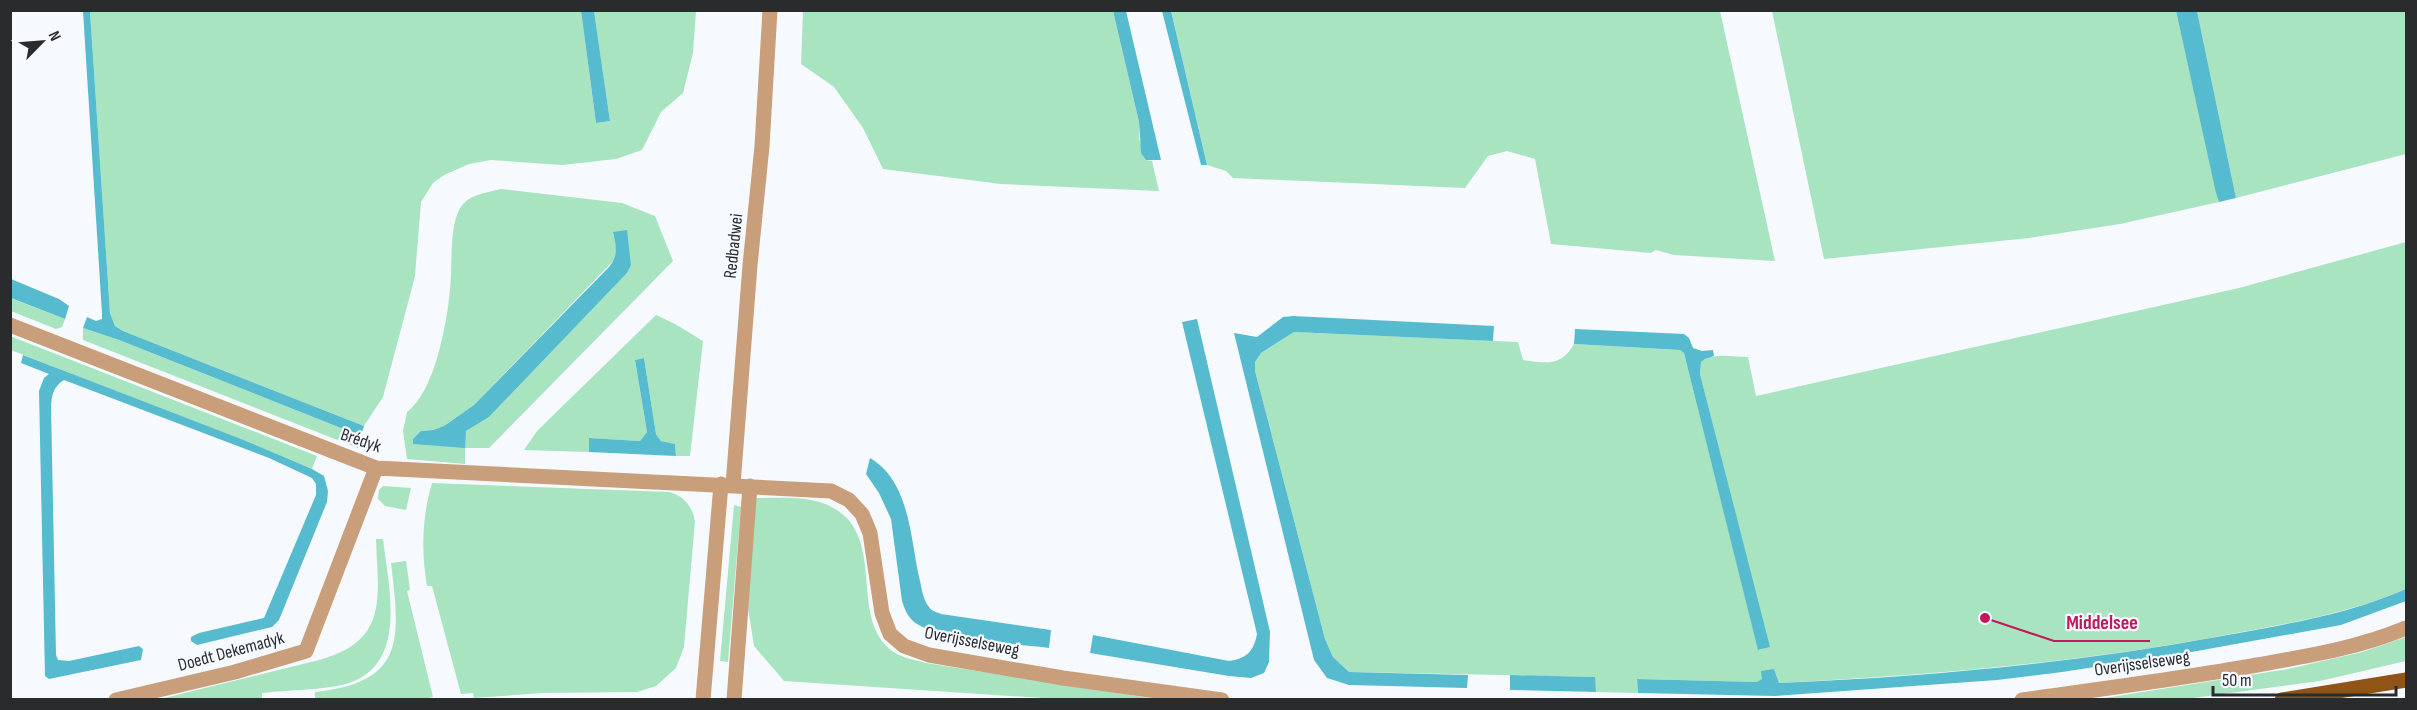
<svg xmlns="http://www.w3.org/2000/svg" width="2417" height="710" viewBox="0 0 2417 710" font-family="'Sofia Sans Condensed',sans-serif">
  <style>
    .green { fill: #a9e4c0; fill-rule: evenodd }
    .water { fill: #56bbce }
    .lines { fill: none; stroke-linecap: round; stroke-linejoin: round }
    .minor { stroke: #c99e7a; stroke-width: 15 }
    .tertiary { stroke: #c99e7a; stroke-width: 15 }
    .primary { stroke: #905417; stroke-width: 15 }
    .labels { text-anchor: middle; stroke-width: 4.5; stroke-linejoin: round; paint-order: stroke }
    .street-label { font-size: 18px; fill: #2a2b2d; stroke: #f6fafe }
    .leader { fill: none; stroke: #c2185b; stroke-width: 2 }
    .callout-dot { fill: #c2185b; stroke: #f6fafe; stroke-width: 2 }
    .callout-label { font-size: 20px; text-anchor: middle; font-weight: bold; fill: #c2185b; stroke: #f6fafe; stroke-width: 4.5; stroke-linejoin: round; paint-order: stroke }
  </style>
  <rect width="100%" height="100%" fill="#f6fafe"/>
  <path class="green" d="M90 11H581L596 123 610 121 594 11H696L693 53 683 93 661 112 642 150 616 159 562 165 491 160 469 164 444 175 433 183 421 202 415 276 383 397 364 426 123 331 115 326 110 313Z
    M803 11H1113L1139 122V139L1146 160 1152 161 1159 191 1001 184 883 169 863 128 834 87 801 64Z
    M1171 11H1720L1775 261 1674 255 1656 250 1651 253 1551 244 1535 159 1507 151 1488 156 1465 188 1233 178 1226 171 1207 165Z
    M1772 11H2176L2219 202 2120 224 2029 238 1824 259Z
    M2197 11H2406V154L2236 198Z
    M501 189 622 203 655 216 673 261 489 448H465V464L407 459 403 431 407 412C435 391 447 323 450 289 453 266 448 222 463 204 472 194 489 192 501 189ZM613 233C624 247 636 255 627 273L489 417 466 431H421L433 430 444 426 474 405 615 259 617 251Z
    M2406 242V589C2348 614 2289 623 2226 635 2078 663 1929 675 1779 683L1774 669 1760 682H1757L1637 679 1638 693 1596 692 1594 677 1349 672 1333 657 1325 639 1255 371V362L1261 353 1294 332 1518 342 1523 360C1546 363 1561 367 1574 344L1680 350 1684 353 1759 650 1769 647 1700 374 1701 362C1712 352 1734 357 1748 357L1756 396 2239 288Z
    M10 298 65 319 62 327 56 329 11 311Z
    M656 315 675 324 703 341 690 456H676L675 444 661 441 656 434 644 358 635 360 647 432 640 441 589 438V452L524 450 537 431Z
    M83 328 119 340 361 436 358 448 83 340Z
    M10 336 317 456 312 469 11 350Z
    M432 483 669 492C684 496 692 506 695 521L684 647 676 668 656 686 637 692 543 693 474 698 473 693 461 694 432 586H427C421 551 422 517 432 483Z
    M383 486 411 488 406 510 385 506 378 499 379 490Z
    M755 498C772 498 790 497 806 499 903 515 837 623 899 655 907 659 917 660 926 663L1157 699H1057L784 681 754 646 748 608Z
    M734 505 741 507 728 662 720 661Z
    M376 539H383C388 585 409 663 349 683 328 690 286 690 262 693V699H160L319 660C389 641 378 598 376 539Z
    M406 561 410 590 407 591 433 697 420 700 315 698V692C406 682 400 639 391 563Z
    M2406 637V661L2320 681 2186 699H2098L2288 669 2362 652Z"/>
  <path class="water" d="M90 11 110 313 115 326 123 331 364 426 361 436 119 340 83 328 87 317 96 321 102 319V314L83 11Z
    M581 11H594L610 121 596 123Z
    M1113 11H1126L1161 160H1146L1141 153 1139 122Z
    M1162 11H1171L1207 165H1201Z
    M2176 11H2197L2236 198 2219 202 2216 193Z
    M627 230 631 265 627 273 489 417 466 431 465 448 413 444V439L421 431 433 430 444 426 474 405 609 267C619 255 616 247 613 232Z
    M11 279 59 299 69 306 65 319 11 298Z
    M1293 316 1494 326 1493 341 1294 332 1261 353 1255 362V371L1325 639 1333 657 1349 672 1468 675 1467 688 1349 685 1327 678 1314 660 1234 333 1257 337 1283 317Z
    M1197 319 1270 632 1269 662 1264 673 1251 678 1229 676 1090 653 1093 635 1229 661C1246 659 1254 651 1257 634L1182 322Z
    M1575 329 1684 334 1689 338 1693 348 1702 351 1713 350 1714 356 1705 359 1701 362 1700 374 1770 647 1758 650 1684 353 1680 350 1574 344Z
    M23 355 241 439 312 469 324 476 328 491 327 502 279 620 272 627 197 645 191 641V637L199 633 264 618 316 495V484L312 478 269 458 64 380C54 386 52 394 51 405L56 655 58 660 69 661 139 646 143 649 141 660 49 679 45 676 39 391 44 378 49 374 21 363Z
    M644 358 656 434 661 441 675 444 676 456 589 452V438L640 441 647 432 635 360Z
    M870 458C911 482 910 540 920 581 922 589 923 600 929 607 931 611 937 612 941 614L1051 630 1049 648C1016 644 944 640 917 624 908 618 905 610 902 601L891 519 879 493 866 474Z
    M2406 589V601L2341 625 2186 653 2062 672 1997 680 1775 696 1638 693 1637 679 1757 682 1762 679 1761 671 1774 669 1779 683C1927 677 2076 663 2222 636 2286 624 2347 615 2406 589Z
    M1510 675 1595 677 1596 692 1510 690Z"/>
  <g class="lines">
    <path class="minor" d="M10 325 376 468 831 491 849 500 862 514 870 533 882 613 890 634 904 646 929 655 1063 678 1222 700
      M116 700 235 672 306 651 376 468
      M703 700 721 484
      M734 700 750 486
      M2022 700C2101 689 2179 679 2257 665 2308 656 2358 648 2406 628"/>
    <path class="tertiary" d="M733 485 750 265 762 146 770 10"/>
    <path class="primary" d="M2282 700 2406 680"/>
  </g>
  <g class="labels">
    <g class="street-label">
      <text transform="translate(733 246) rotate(-84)" y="6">Redbadwei</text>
      <text transform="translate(361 440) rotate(19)" y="6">Brédyk</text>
      <text transform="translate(972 641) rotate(11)" y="6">Overijsselseweg</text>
      <text transform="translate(231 651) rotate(-15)" y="6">Doedt Dekemadyk</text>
      <text transform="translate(2142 663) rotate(-8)" y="6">Overijsselseweg</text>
    </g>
  </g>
  <path class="leader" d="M1985 618L2054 641H2150"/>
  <circle class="callout-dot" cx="1985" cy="618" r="6"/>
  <g class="callout-label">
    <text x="2102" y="629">Middelsee</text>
  </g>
  <rect width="2417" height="710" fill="none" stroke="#2a2b2d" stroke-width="24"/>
  <g transform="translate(42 42) rotate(65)" stroke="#f6fafe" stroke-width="4.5" paint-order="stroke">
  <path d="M0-4.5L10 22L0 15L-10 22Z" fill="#2a2b2d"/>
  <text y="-9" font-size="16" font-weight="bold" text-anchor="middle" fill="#2a2b2d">N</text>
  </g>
  <path d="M2213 686v9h183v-9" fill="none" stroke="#2a2b2d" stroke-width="3"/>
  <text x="2222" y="686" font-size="18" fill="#2a2b2d" stroke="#f6fafe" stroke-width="4.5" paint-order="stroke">50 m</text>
</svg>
